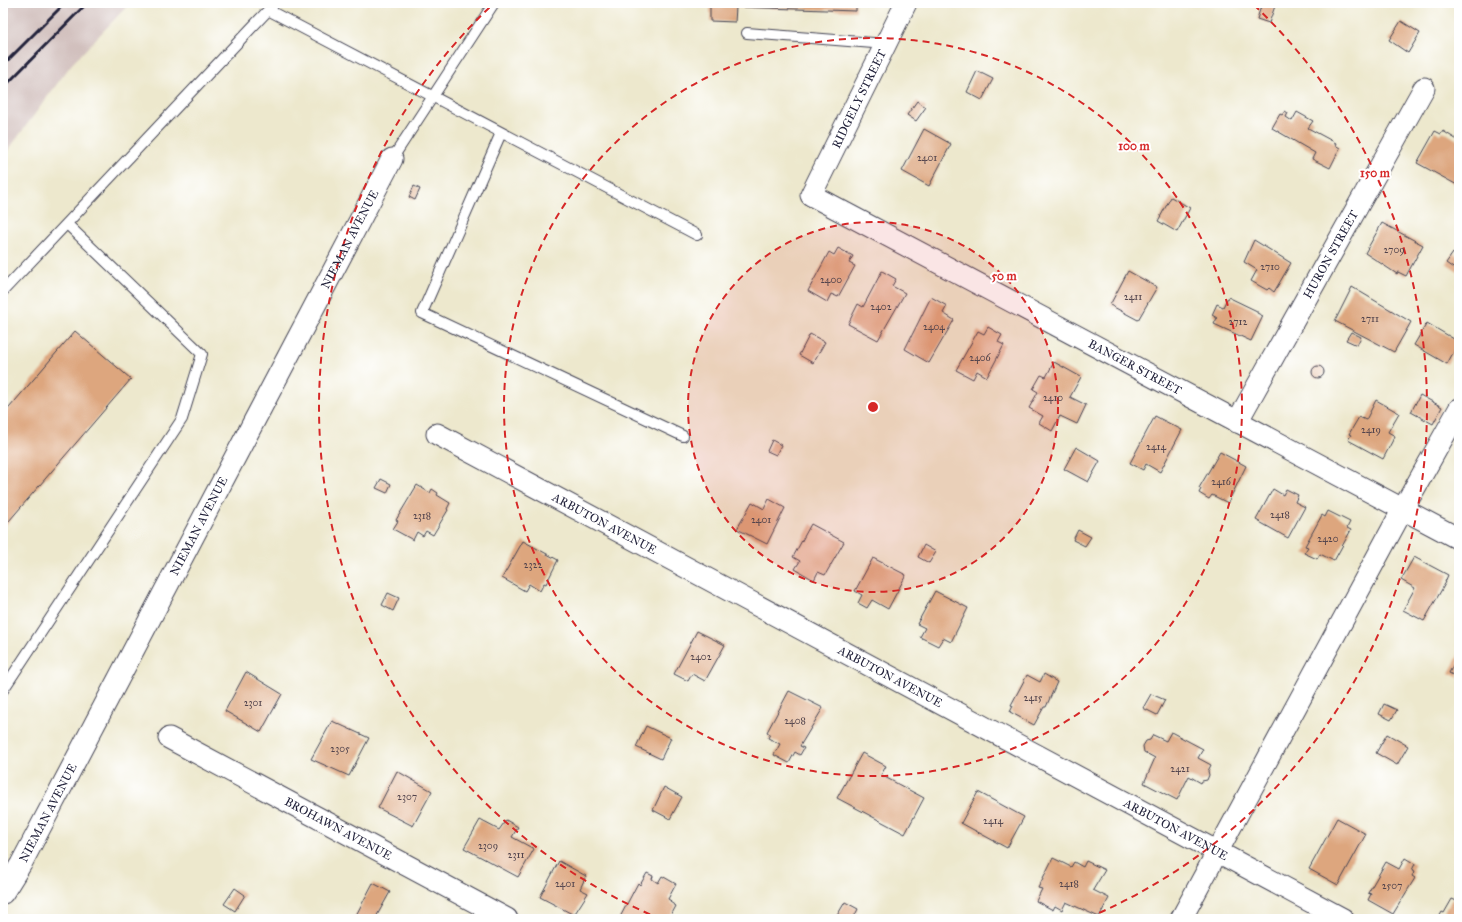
<svg xmlns="http://www.w3.org/2000/svg" width="1462" height="922" viewBox="0 0 1462 922" font-family="'IM FELL Great Primer',serif">
  <style>
    .railway { fill: #d1c0bd }
    .building { fill: #dda67e }
    .lines { fill: none; stroke-linecap: round; stroke-linejoin: round }
    .service-casing { stroke: #404051; stroke-width: 12 }
    .minor-casing { stroke: #404051; stroke-width: 23 }
    .service { stroke: #fff; stroke-width: 10 }
    .minor { stroke: #fff; stroke-width: 21 }
    .rail { stroke: #22223b; stroke-width: 3 }
    .ring { fill: none; stroke: #d62828; stroke-width: 2; stroke-dasharray: 7 5 }
    .labels { text-anchor: middle; stroke-width: 4; stroke-linejoin: round; paint-order: stroke }
    .number-label { font-size: 10px; fill: #51434c }
    .street-label { font-size: 12px; fill: #22223b; stroke: #fff }
    .centre { fill: #d62828; stroke: #fff; stroke-width: 2 }
    .ring-label { font-size: 12px; text-anchor: middle; font-weight: bold; fill: #d62828; stroke: #fff; stroke-width: 4; stroke-linejoin: round; paint-order: stroke }
  </style>
  <rect width="100%" height="100%" fill="#fff"/>
  <filter id="ink" filterUnits="userSpaceOnUse"><feTurbulence type="fractalNoise" baseFrequency=".025" numOctaves="2"/><feDisplacementMap in="SourceGraphic" scale="8" xChannelSelector="R" yChannelSelector="G"/><feConvolveMatrix kernelMatrix="1 2 1 2 8 2 1 2 1" color-interpolation-filters="sRGB"/></filter>
  <filter id="wash" filterUnits="userSpaceOnUse"><feTurbulence type="fractalNoise" baseFrequency=".012" numOctaves="4" result="noise"/><feDisplacementMap in="SourceGraphic" scale="16" xChannelSelector="R" yChannelSelector="G"/><feGaussianBlur stdDeviation="0.9" result="paint"/><feColorMatrix in="noise" values="0 0 0 0 0 0 0 0 0 0 0 0 0 0 0 0 0 1.4 0 .05"/><feComposite in="paint" operator="in"/></filter>
  <g filter="url(#wash)">
    <rect width="100%" height="100%" fill="#ede8cd"/>
    <path class="railway" d="M3 3H130L71 65 3 157Z"/>
    <g id="blocks">
      <path class="building" d="M710 3H856V11L736 7 735 22 710 21Z
        M1262 3 1275 6 1269 23 1257 19Z
        M1401 21 1420 33 1408 53 1389 40Z
        M977 71 993 79 982 100 967 92Z
        M917 101 926 107 916 121 907 115Z
        M1285 111 1288 113 1286 117 1292 121 1297 112 1313 121 1308 128 1336 143 1335 145 1340 148 1330 168 1312 159 1315 153 1272 128 1280 114 1282 115Z
        M924 129 951 144 929 186 902 171Z
        M1435 131 1441 134 1443 131 1459 141V186L1417 163Z
        M414 186 420 189 415 200 409 197Z
        M1171 197 1190 208 1177 232 1158 221Z
        M1382 223 1423 245 1406 276 1398 272 1397 274 1365 253Z
        M1254 240 1291 263 1274 292 1269 288 1267 290 1251 281 1257 270 1244 262Z
        M838 248 853 256 849 263 855 266 838 297 831 294 827 302 808 291 829 252 834 255Z
        M1453 253 1459 257V272L1446 263Z
        M882 271 896 279 892 286 905 293 878 340 848 324 858 304 863 307Z
        M1128 271 1157 287 1138 320 1110 305Z
        M1352 287 1411 322 1394 352 1335 321Z
        M931 297 947 306 943 313 954 320 929 363 905 349Z
        M1228 297 1257 311V313L1263 316 1251 341 1214 324 1217 318 1212 315 1217 304 1223 307Z
        M1427 323 1459 342 1447 364 1414 345Z
        M988 327 1002 335 998 342 1004 345 987 377 977 371 973 379 956 370 978 331 984 334Z
        M75 331 131 379 3 528V415Z
        M1351 332 1361 337 1357 345 1346 340Z
        M810 334 825 342 813 363 799 355Z
        M1054 362 1081 377 1070 397 1086 405 1077 424 1060 416 1052 431 1039 423 1043 416 1029 408 1038 392 1033 389 1041 375 1046 377Z
        M1312 372a6 6 0 1 1 12 0a6 6 0 1 1-12 0Z
        M1420 395 1442 407 1433 424 1411 412Z
        M1376 400 1399 413 1388 432 1395 436 1383 459 1348 440 1351 435 1349 434 1359 417 1366 420Z
        M1155 416 1182 430 1160 472 1146 464 1143 470 1130 463Z
        M772 440 781 445 776 455 767 451Z
        M1076 447 1100 461 1088 482 1064 469Z
        M1220 452 1246 466 1228 503 1212 495 1209 499 1199 493 1201 489 1199 488Z
        M381 479 391 484 387 493 376 488Z
        M417 485 430 493 432 489 438 493 437 495 450 503 447 509 448 510 433 535 426 531 423 536 417 532 413 540 393 529 398 521 396 520Z
        M1273 489 1283 495 1286 489 1298 495 1295 502 1305 507 1288 538 1256 520Z
        M769 499 785 508 767 544 737 529 752 502 764 509Z
        M1328 511 1350 522 1347 528 1351 530 1334 561 1320 554 1317 559 1304 553 1308 547 1305 546 1322 515 1325 517Z
        M811 524 844 542 825 575 818 572 814 580 795 569 800 561 793 557Z
        M1078 530 1091 537 1085 546 1073 540Z
        M523 541 558 560 546 584 544 583 540 591 529 584 525 591 502 578Z
        M924 545 936 552 929 563 918 557Z
        M1414 557 1448 575 1445 582H1446L1424 621 1403 610 1415 588 1401 580Z
        M873 558 906 575 888 609 872 600 867 608 858 603 862 595 855 591Z
        M935 591 968 608 951 642 943 638 938 646 920 637 925 628 917 624Z
        M388 593 399 598 393 611 382 605Z
        M697 631 725 645 705 681 692 674 688 681 674 674Z
        M1459 654V678L1449 673Z
        M246 672 282 694 261 732 225 711Z
        M1044 674 1057 682 1046 707H1044L1034 725 1010 712 1013 706 1011 705 1027 675 1040 682Z
        M789 691 823 708 800 746 804 748 800 755 795 752 789 763 774 755 780 744 768 738 770 734 767 732Z
        M1151 694 1165 700 1157 715 1143 708Z
        M1384 704 1397 710 1391 720 1379 714Z
        M332 721 369 738 349 776 311 759Z
        M646 726 671 738 661 759 636 747Z
        M1171 732 1203 749 1198 758 1211 765 1208 771 1209 775 1207 780 1202 781 1201 783 1189 776 1177 800 1144 783 1155 758 1144 752 1143 746 1146 741 1150 740 1153 735 1166 741Z
        M1387 734 1408 746 1397 765 1376 753Z
        M862 753 886 766 881 775 924 798 905 834 837 798Z
        M397 771 432 791 413 826 378 808Z
        M664 787 682 797 670 819 653 810Z
        M978 792 1024 817 1007 848 961 823Z
        M1337 818 1366 834 1338 885 1309 869Z
        M480 820 499 830 506 820 518 827 512 837 534 849 518 877 464 848Z
        M1053 858 1071 867 1074 862 1083 867 1086 861 1105 870 1093 890 1109 898 1099 917 1066 902 1062 910 1055 906 1053 910 1036 901 1042 889 1038 888Z
        M1405 858 1415 864 1412 870 1415 871 1412 876 1415 878 1393 914 1368 900 1371 894 1368 893 1386 862 1399 869Z
        M559 861 586 876 580 889 588 893 574 915 540 897Z
        M647 873 653 876 652 879 658 883 662 876 676 884 668 899 671 901 670 902 676 906 669 919H619L638 883 640 885Z
        M373 883 390 892 375 919H354Z
        M235 888 245 895 235 911 224 904Z
        M1452 899 1459 902V919H1438L1442 912 1444 913Z
        M845 902 858 909 853 919H835Z"/>
    </g>
  </g>
  <g filter="url(#ink)">
    <use href="#blocks" fill-opacity="0" stroke="#404051" stroke-width="1"/>
    <g class="lines">
      <defs>
        <path id="service" d="M268 10 697 235
          M747 33 886 44
          M501 133 422 313 683 436
          M392 159 494 3
          M3 291 275 3
          M3 690 182 419 202 354 67 224"/>
        <g id="minor">
          <path id="s1" d="M906 3 811 195 1459 539"/>
          <path id="s2" d="M1237 422 1424 88"/>
          <path id="s3" d="M437 434 1343 919"/>
          <path id="s4" d="M169 738 507 919"/>
          <path id="s5" d="M3 893 21 864 392 159"/>
          <path d="M1181 919 1403 509 1459 409"/>
        </g>
      </defs>
      <use href="#service" class="service-casing"/>
      <use href="#minor" class="minor-casing"/>
      <use href="#service" class="service"/>
      <use href="#minor" class="minor"/>
      <path class="rail" d="M3 65 65 3
        M3 88 87 3"/>
    </g>
  </g>
  <circle cx="873" cy="407" r="185" fill="#d62828" fill-opacity=".12"/>
  <g class="ring">
    <circle cx="873" cy="407" r="185"/>
    <circle cx="873" cy="407" r="369"/>
    <path d="M661 919A554 554 0 0 1 492 5M1254 5A554 554 0 0 1 1085 919"/>
  </g>
  <g class="labels">
    <g class="number-label">
      <text x="927" y="161">2401</text>
      <text x="1394" y="253">2709</text>
      <text x="1270" y="270">2710</text>
      <text x="831" y="283">2400</text>
      <text x="1133" y="300">2411</text>
      <text x="881" y="310">2402</text>
      <text x="1370" y="322">2711</text>
      <text x="1238" y="325">2712</text>
      <text x="934" y="330">2404</text>
      <text x="980" y="361">2406</text>
      <text x="1053" y="401">2410</text>
      <text x="1371" y="433">2419</text>
      <text x="1156" y="450">2414</text>
      <text x="1221" y="485">2416</text>
      <text x="1280" y="518">2418</text>
      <text x="422" y="519">2318</text>
      <text x="761" y="523">2401</text>
      <text x="1328" y="542">2420</text>
      <text x="533" y="568">2322</text>
      <text x="701" y="660">2402</text>
      <text x="1033" y="701">2415</text>
      <text x="253" y="706">2301</text>
      <text x="795" y="724">2408</text>
      <text x="340" y="752">2305</text>
      <text x="1180" y="772">2421</text>
      <text x="407" y="800">2307</text>
      <text x="993" y="824">2414</text>
      <text x="488" y="849">2309</text>
      <text x="516" y="858">2311</text>
      <text x="565" y="887">2401</text>
      <text x="1069" y="887">2418</text>
      <text x="1392" y="889">2507</text>
    </g>
    <g class="street-label">
      <text transform="translate(859 99) rotate(-64)" y="4">RIDGELY STREET</text>
      <text dy="4" stroke="none"><textPath href="#s5" startOffset="740">NIEMAN AVENUE</textPath></text>
      <text dy="4" stroke="none"><textPath href="#s2" startOffset="192">HURON STREET</textPath></text>
      <text dy="4" stroke="none"><textPath href="#s1" startOffset="581">BANGER STREET</textPath></text>
      <text dy="4" stroke="none"><textPath href="#s3" startOffset="190">ARBUTON AVENUE</textPath></text>
      <text dy="4" stroke="none"><textPath href="#s5" startOffset="416">NIEMAN AVENUE</textPath></text>
      <text dy="4" stroke="none"><textPath href="#s3" startOffset="514">ARBUTON AVENUE</textPath></text>
      <text dy="4" stroke="none"><textPath href="#s5" startOffset="92">NIEMAN AVENUE</textPath></text>
      <text dy="4" stroke="none"><textPath href="#s4" startOffset="192">BROHAWN AVENUE</textPath></text>
      <text dy="4" stroke="none"><textPath href="#s3" startOffset="838">ARBUTON AVENUE</textPath></text>
    </g>
  </g>
  <circle cx="873" cy="407" r="6" class="centre"/>
  <g class="ring-label">
    <text x="1134" y="150">100 m</text>
    <text x="1375" y="177">150 m</text>
    <text x="1004" y="280">50 m</text>
  </g>
  <rect width="1462" height="922" fill="none" stroke="#fff" stroke-width="16"/>
</svg>
